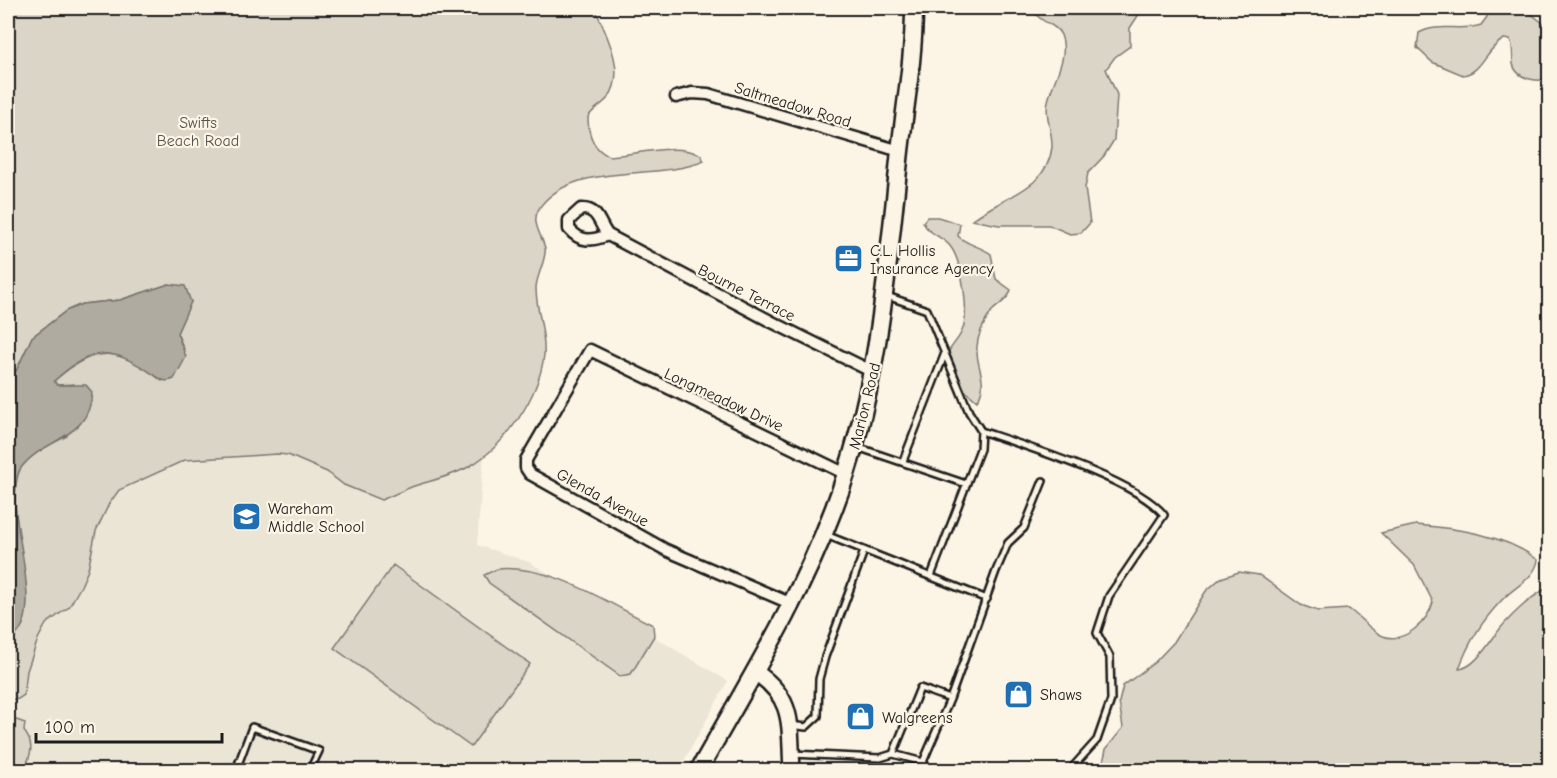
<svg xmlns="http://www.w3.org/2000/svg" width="1557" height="778" viewBox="0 0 1557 778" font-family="'Comic Neue',sans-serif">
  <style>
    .built { fill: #ebe5d6 }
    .green { fill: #dbd5c8; stroke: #7c7872; stroke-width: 1.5 }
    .water { fill: #b0aba1; stroke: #75726c; stroke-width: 1.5 }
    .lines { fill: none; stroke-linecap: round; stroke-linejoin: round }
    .service-casing { stroke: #1c1c1c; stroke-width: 10 }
    .minor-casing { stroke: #1c1c1c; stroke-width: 15 }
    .secondary-casing { stroke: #1c1c1c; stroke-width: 20 }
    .primary-casing { stroke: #1c1c1c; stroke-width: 21 }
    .service { stroke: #fcf5e5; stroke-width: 5 }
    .minor { stroke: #fcf5e5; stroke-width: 10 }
    .secondary { stroke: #fcf5e5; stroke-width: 15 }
    .primary { stroke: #fcf5e5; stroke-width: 16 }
    .labels { text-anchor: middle; stroke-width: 4.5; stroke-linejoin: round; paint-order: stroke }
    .street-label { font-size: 16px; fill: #1c1c1c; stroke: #fcf5e5 }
    .park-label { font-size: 16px; fill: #555450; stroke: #fcf5e5 }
    .poi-label { font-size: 16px; fill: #1c1c1c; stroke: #fcf5e5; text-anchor: start }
  </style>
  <rect width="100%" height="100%" fill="#fcf5e5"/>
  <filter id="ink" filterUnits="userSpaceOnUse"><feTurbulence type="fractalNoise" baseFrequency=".0167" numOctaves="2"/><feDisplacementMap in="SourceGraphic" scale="12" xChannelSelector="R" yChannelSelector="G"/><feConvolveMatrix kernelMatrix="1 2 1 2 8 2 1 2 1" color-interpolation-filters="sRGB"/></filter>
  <g filter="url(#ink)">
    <path class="built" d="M487 412 477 545 529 562 728 681 679 770H8V640L13 638 18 474Z"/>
    <path class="green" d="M8 8H595C605 33 628 72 608 98 602 105 593 109 588 117 588 133 592 149 609 156 637 155 675 142 701 155L704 161C657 181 581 162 544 202 527 220 541 232 545 248 547 259 536 276 536 288 536 311 546 332 544 355 539 397 506 445 470 466 453 476 433 480 414 486 403 490 392 496 381 500L344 485 327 472 288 455 277 454 185 460 119 490 109 504 96 531 88 570 81 586 69 607 46 624 38 639 27 671 24 695 18 699 8 700V640C53 622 0 511 19 471 26 456 53 443 67 436L74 384 57 385 54 381C96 344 118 347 162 381L184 349 177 333 191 301 169 284 120 300 82 304 66 311 32 337 17 369 8 382Z
      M1032 8H1143L1130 28V46L1115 57 1106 69 1117 95 1114 140 1104 156 1088 173 1085 188 1090 223 1081 233 1070 234 1049 225H999L972 220C1002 196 1047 191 1052 147 1053 132 1044 116 1048 101 1052 82 1070 56 1061 35 1055 22 1039 24 1032 8Z
      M1486 8H1524L1549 28V78C1538 83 1516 79 1513 64 1512 56 1514 48 1510 40L1504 39C1486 48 1482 73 1463 75L1432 62 1417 48 1419 33C1438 22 1460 32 1481 25L1487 17Z
      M927 217H938L960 224 958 236C967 245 980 246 991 254L996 279 1011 290C1008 300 999 304 992 311 985 321 978 334 977 346 975 367 990 381 977 401L962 388 946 358C949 347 958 341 962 331 970 313 962 261 950 246 942 236 928 234 923 222Z
      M1416 525C1456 528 1506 535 1538 560 1535 579 1513 587 1501 601 1482 621 1468 643 1459 669 1477 668 1493 635 1505 623 1518 609 1533 595 1549 587V770H1107L1103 763 1106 749 1123 728 1119 702 1123 686 1155 662 1174 642 1206 591 1221 578 1239 572 1259 575 1301 605 1318 611 1349 609C1359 616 1371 631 1383 636 1404 644 1428 622 1433 602L1414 565 1381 533Z
      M393 565 530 664 471 747 334 648Z
      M497 569C552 564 605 602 653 625L654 636 631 674 620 676 489 583 484 575Z
      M8 717 25 723 24 731C35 745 31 755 24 770H8Z"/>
    <path class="water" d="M169 284 185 286 191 302 177 333 186 357 174 379C164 383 162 380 153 374 110 346 93 346 54 381L57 385H86L92 392C90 440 44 437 21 468 16 475 16 486 15 494 12 530 48 624 8 640V382L17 369 32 337 66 311 82 304 120 300Z"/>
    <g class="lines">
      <defs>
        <path id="service" d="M887 296 927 310 969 412 981 431 980 449 931 576
          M981 431C1025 446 1138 481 1164 515L1109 596 1097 633 1110 657 1111 700 1097 740 1070 770
          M857 447 966 484
          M903 461 945 353
          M826 535 987 599
          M950 699 996 571 1008 543 1024 528 1043 481
          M790 725 806 727 818 716 819 679 825 657 864 551
          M792 754 880 758 893 754 920 688 950 699 923 762 893 754
          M923 762 931 770
          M236 770 252 727 319 751 310 770"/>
        <path id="minor" d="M676 97 692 93 708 94 900 151
          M608 235C592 241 581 243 569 229V220L581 209C599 208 599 225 608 235L772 322 873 372
          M792 604 666 550 530 474 526 468V460L590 350 846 474"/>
        <path id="secondary" d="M755 672C796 699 789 726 792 770"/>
        <path id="primary" d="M699 770C747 684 799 601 834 508 876 399 886 285 898 170 903 116 914 62 914 8"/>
      </defs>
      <use href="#service" class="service-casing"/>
      <use href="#minor" class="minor-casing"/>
      <use href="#secondary" class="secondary-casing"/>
      <use href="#primary" class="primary-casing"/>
      <use href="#service" class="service"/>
      <use href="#minor" class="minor"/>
      <use href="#secondary" class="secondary"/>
      <use href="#primary" class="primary"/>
    </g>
  </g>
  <defs>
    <symbol id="office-square" viewBox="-11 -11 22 22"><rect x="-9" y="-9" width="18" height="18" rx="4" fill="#1f6fb2" stroke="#fcf5e5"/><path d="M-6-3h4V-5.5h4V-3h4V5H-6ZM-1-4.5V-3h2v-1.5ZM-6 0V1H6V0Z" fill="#fff"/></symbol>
    <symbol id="school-square" viewBox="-11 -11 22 22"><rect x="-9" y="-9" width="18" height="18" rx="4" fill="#1f6fb2" stroke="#fcf5e5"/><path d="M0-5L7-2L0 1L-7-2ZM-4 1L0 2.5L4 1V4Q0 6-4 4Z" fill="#fff"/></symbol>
    <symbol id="shop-square" viewBox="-11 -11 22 22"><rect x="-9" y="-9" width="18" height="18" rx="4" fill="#1f6fb2" stroke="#fcf5e5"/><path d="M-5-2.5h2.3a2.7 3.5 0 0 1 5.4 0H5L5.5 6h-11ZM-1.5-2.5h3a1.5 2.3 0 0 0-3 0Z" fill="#fff"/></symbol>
  </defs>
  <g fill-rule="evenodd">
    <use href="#office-square" x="832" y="242" width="33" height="33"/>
    <use href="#school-square" x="230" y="500" width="33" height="33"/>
    <use href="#shop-square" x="1002" y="678" width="33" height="33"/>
    <use href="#shop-square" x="844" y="700" width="33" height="33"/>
  </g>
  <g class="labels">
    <g class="street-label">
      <text transform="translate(793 104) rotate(17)" y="6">Saltmeadow Road</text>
      <text transform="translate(747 292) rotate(27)" y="6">Bourne Terrace</text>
      <text transform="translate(724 399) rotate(25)" y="6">Longmeadow Drive</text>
      <text transform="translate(864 406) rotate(-76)" y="6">Marion Road</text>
      <text transform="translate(603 497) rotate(29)" y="6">Glenda Avenue</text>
    </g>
    <g class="park-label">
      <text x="198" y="128">Swifts<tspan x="198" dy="18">Beach Road</tspan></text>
    </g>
    <g class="poi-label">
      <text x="870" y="256">C.L. Hollis<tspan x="870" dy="18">Insurance Agency</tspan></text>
      <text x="268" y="514">Wareham<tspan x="268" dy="18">Middle School</tspan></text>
      <text x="1040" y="700">Shaws</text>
      <text x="882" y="723">Walgreens</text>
    </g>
  </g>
  <rect width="1557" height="778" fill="none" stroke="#fcf5e5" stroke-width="30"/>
  <rect x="15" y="15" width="1527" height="748" fill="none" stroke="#1c1c1c" stroke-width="2" filter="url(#ink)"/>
  <path d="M36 733v9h186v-9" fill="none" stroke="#1c1c1c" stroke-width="3"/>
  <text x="45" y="733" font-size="18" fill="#1c1c1c" stroke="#fcf5e5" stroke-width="4.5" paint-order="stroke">100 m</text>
</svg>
